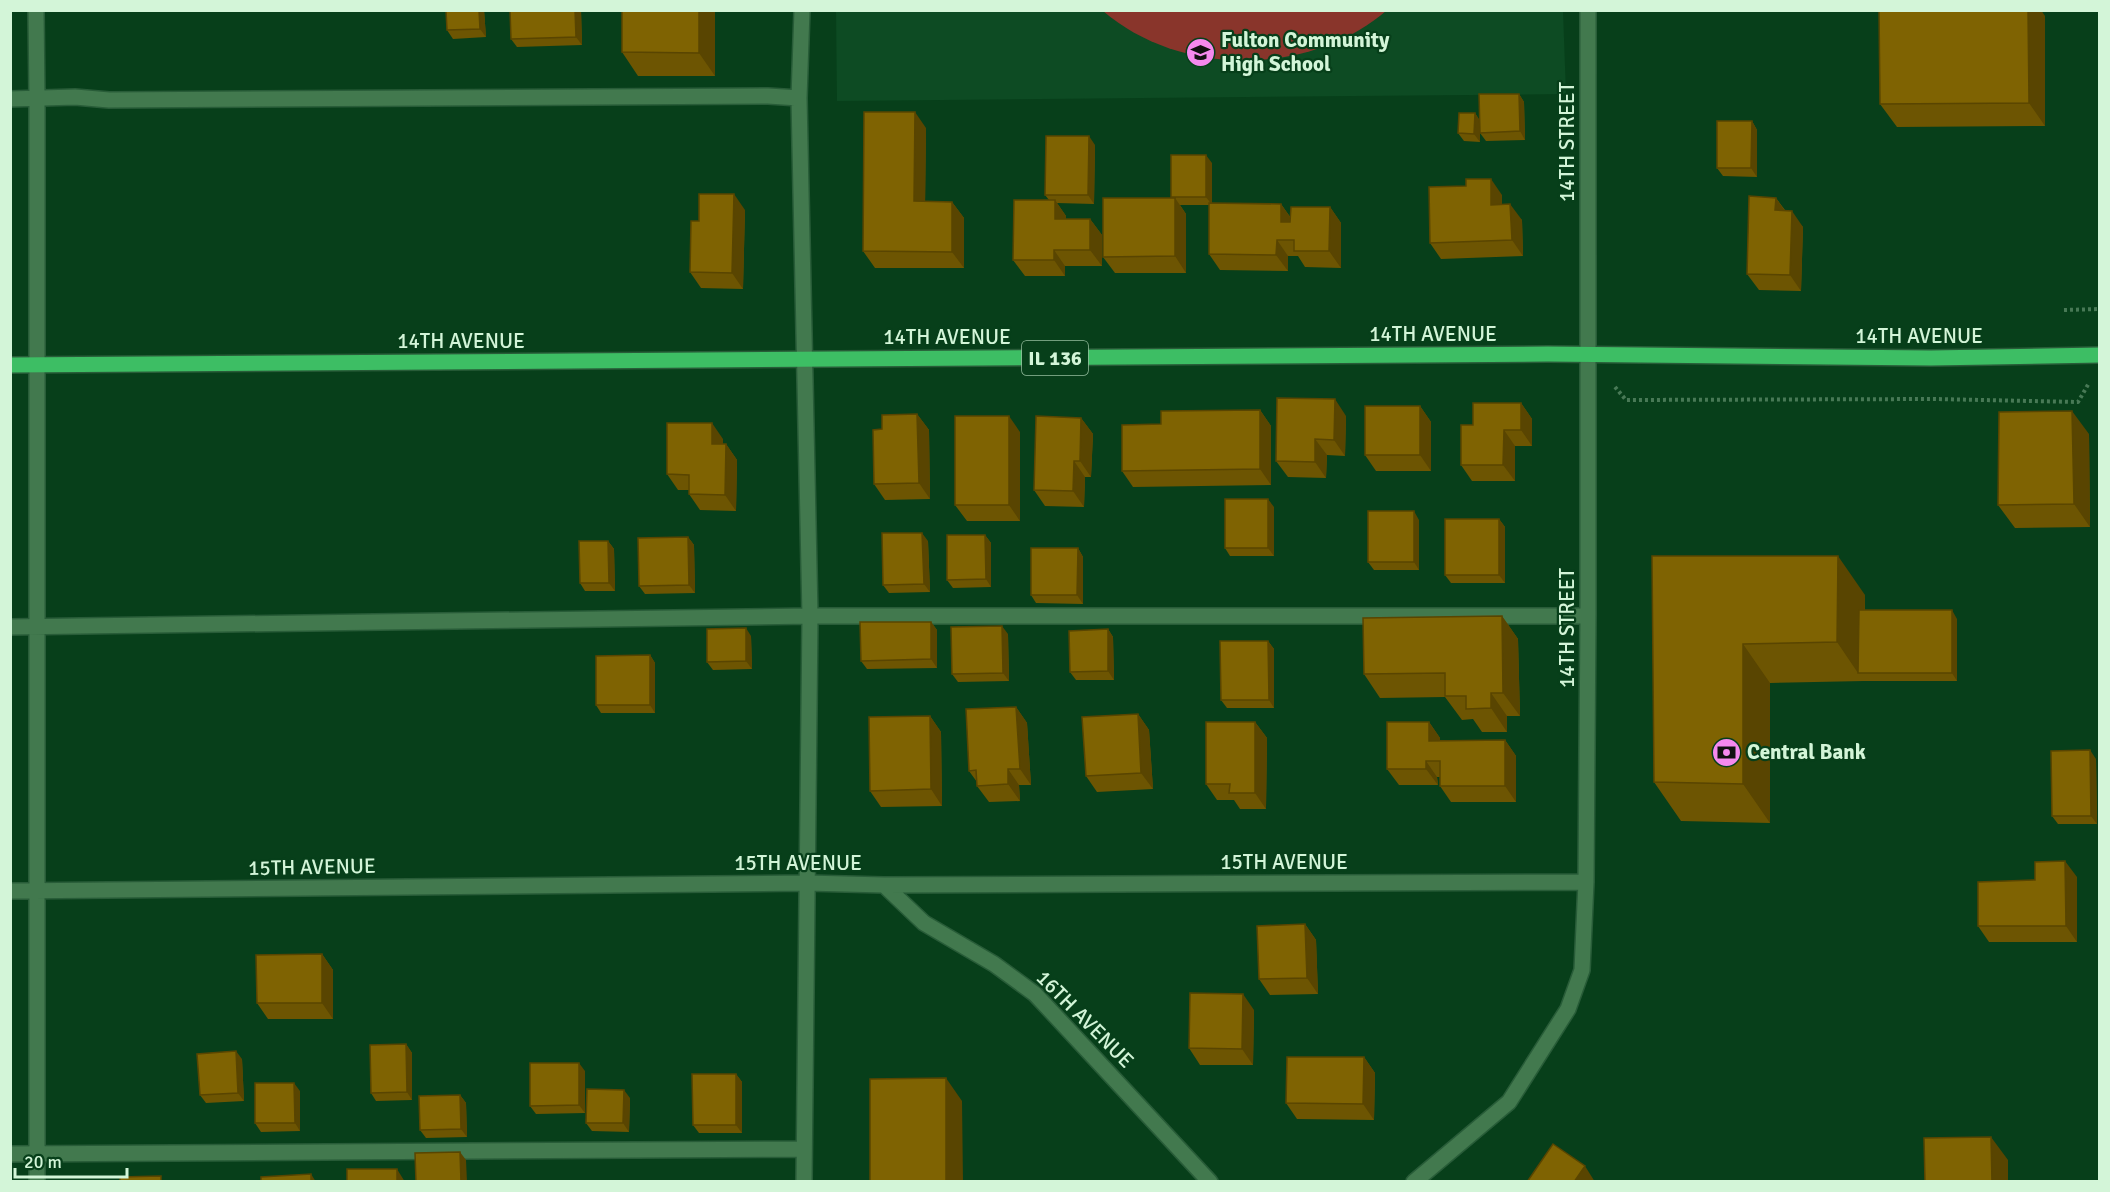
<svg xmlns="http://www.w3.org/2000/svg" width="2110" height="1192" viewBox="0 0 2110 1192" font-family="Signika,sans-serif">
  <style>
    .built { fill: #0d4b23 }
    .green { fill: #89352b }
    .lines { fill: none; stroke-linecap: round; stroke-linejoin: round }
    .minor-casing { stroke: #285c38; stroke-width: 18 }
    .major-casing { stroke: #285c38; stroke-width: 18 }
    .path { stroke: #487956; stroke-width: 4; stroke-dasharray: 3 3; stroke-linecap: butt }
    .minor { stroke: #42794e; stroke-width: 15 }
    .major { stroke: #3dbe64; stroke-width: 15 }
    .wall { fill: #6d5502 }
    .shaded-wall { fill: #594501 }
    .building { fill: #7f6302; stroke: #594501; stroke-width: 1.5 }
    .labels { text-anchor: middle; stroke-width: 4.5; stroke-linejoin: round; paint-order: stroke }
    .shield { fill: #073f1a; stroke: #96be9f; stroke-width: 1.5 }
    .shield-label { font-size: 20px; font-weight: bold; fill: #d3f5d8 }
    .poi-label { font-size: 21px; font-weight: bold; fill: #d3f5d8; stroke: #073f1a; text-anchor: start }
    .street-label { font-size: 21px; fill: #d3f5d8; stroke: #073f1a }
  </style>
  <rect width="100%" height="100%" fill="#073f1a"/>
  <path class="built" d="M836 11H1563L1566 94 837 101Z"/>
  <path class="green" d="M1103 11H1386C1308 77 1180 77 1103 11Z"/>
  <g class="lines">
    <defs>
      <path id="minor" d="M36 10 37 99V1182
        M802 10 799 98 810 616 804 1182
        M10 99 75 97 109 100 768 96 799 98
        M10 627 810 616H1588
        M884 885 924 923 994 964 1035 994 1210 1182
        M10 891 807 883 884 885 1586 882
        M10 1154 803 1149
        M1414 1182 1509 1102 1568 1009 1582 970 1586 882 1588 616V10"/>
      <path id="major" d="M10 365 1548 354 1931 358 2100 355"/>
    </defs>
    <use href="#minor" class="minor-casing"/>
    <use href="#major" class="major-casing"/>
    <path class="path" d="M2064 310 2100 309
      M1615 387 1626 400 1933 399 2078 402 2089 383"/>
    <use href="#minor" class="minor"/>
    <use href="#major" class="major"/>
  </g>
  <path class="wall" d="M446 10H484L486 37 453 39 447 30Z
    M510 10H581L582 45 517 47 511 39Z
    M622 10H715V76H638L622 52Z
    M2045 16V126L1897 127 1880 104Z
    M1519 94 1524 102 1525 140 1486 141 1480 133V130V142L1464 141 1458 133 1475 113 1480 121Z
    M1752 121 1757 130V177L1723 176 1717 168Z
    M926 128 925 201 952 202 964 218V268H875L863 251Z
    M1095 145 1094 204 1057 203 1066 216V219H1090L1102 235V266H1065V276H1025L1013 260 1049 200 1045 195Z
    M1212 163V203L1281 204 1291 218 1330 207 1341 223V268L1305 267 1298 256H1288V271L1220 270 1209 254V205H1180L1186 214V273H1115L1103 257Z
    M1502 195V205L1522 220 1523 256 1441 259 1430 243Z
    M1776 198 1785 210 1803 227 1801 291 1759 290 1747 274Z
    M745 210 743 289 701 288 690 272Z
    M1521 403 1532 419V446H1515V481H1472L1461 465 1473 425Z
    M1420 406 1431 422V471H1376L1365 455Z
    M1260 410 1271 426V485L1133 487 1122 471 1161 424Z
    M917 414 929 430 930 499 885 500 874 484 882 429Z
    M1346 416 1345 456 1327 455 1326 478 1288 477 1276 461Z
    M1081 418 1093 434 1091 477H1085L1084 507 1045 506 1034 490Z
    M1020 432V521H967L955 505Z
    M2089 434 2090 527 2015 528 1998 505Z
    M723 439V444H726L737 460 736 511 700 510 689 494V490H678L667 474Z
    M1274 507V556H1230L1225 548Z
    M1499 519 1505 527V583H1451L1445 575Z
    M1419 520V570H1374L1368 562Z
    M985 535 991 543V587L953 588 947 580Z
    M688 537 694 545 695 593 645 594 639 586Z
    M608 541 614 549 615 591H585L580 583Z
    M928 541 930 592 889 593 883 585Z
    M1078 548 1083 557V604L1036 603 1031 595Z
    M1652 556 1865 595V610L1957 619V681H1864L1770 683V823L1681 821 1654 782Z
    M1502 616 1518 639 1520 716H1507V732H1482L1473 719 1462 720 1445 697 1380 698 1364 674Z
    M931 622 937 630V668L867 669 861 661Z
    M1108 629 1113 637 1114 680H1076L1070 672Z
    M1008 634 1009 681 958 682 952 674Z
    M751 636 752 669 713 670 707 662Z
    M1268 641 1274 649V708H1227L1221 700Z
    M650 655 655 663V713H601L596 705Z
    M1016 707 1027 723 1031 785H1019L1020 801 989 802 977 786V782L969 771Z
    M1138 714 1149 730 1153 789 1097 792 1086 776Z
    M930 716 941 732 942 806 881 807 870 791Z
    M1255 722 1267 738 1266 809H1240L1234 800H1217L1206 784Z
    M1429 722 1440 738V740H1505L1516 756V802H1451L1440 786V777H1437L1438 785H1399L1387 769Z
    M2096 759 2097 824H2058L2052 816Z
    M2077 877V942H1989L1978 926 2035 880Z
    M1305 924 1316 940 1318 994 1270 995 1259 979Z
    M322 954 333 970V1019H268L257 1003Z
    M1254 1010 1253 1065H1200L1189 1048Z
    M406 1044 412 1053V1100L376 1101 371 1093Z
    M1364 1057 1375 1073 1374 1120 1297 1119 1286 1103Z
    M242 1059 244 1101 206 1103 200 1095Z
    M585 1071V1113L536 1114 530 1106Z
    M736 1074 742 1082V1133H699L693 1125Z
    M300 1091V1131L261 1132 255 1123Z
    M460 1095 466 1103 467 1137 426 1138 420 1130Z
    M630 1098 629 1132 592 1131 586 1123Z"/>
  <path class="shaded-wall" d="M479 10H484L486 37 480 29Z
    M575 10H581L582 45 576 37Z
    M699 10H715V76L699 53Z
    M2028 10H2041L2045 16V126L2029 103Z
    M1519 94 1524 102 1525 140 1520 131Z
    M915 112 926 128 925 217 914 201Z
    M1475 113 1480 121V142L1474 134Z
    M1752 121 1757 130V177L1751 168Z
    M1089 136 1095 145 1094 204 1088 195Z
    M1206 155 1212 163V205L1206 197Z
    M1491 179 1502 195V221L1491 205Z
    M734 194 745 210 743 289 732 273Z
    M1175 198 1186 214V273L1175 256Z
    M1776 198 1787 214 1775 210Z
    M1055 200 1066 216V235L1055 219Z
    M952 202 964 218V268L952 252Z
    M1281 204 1292 220V238L1281 222Z
    M1510 204 1522 220 1523 256 1512 240Z
    M1330 207 1341 223V268L1329 251Z
    M1792 211 1803 227 1801 291 1790 275Z
    M1090 219 1102 235V266L1090 250Z
    M1277 240 1288 256V271L1276 255Z
    M1054 250 1065 266V276L1054 260Z
    M1335 399 1346 416 1345 456 1334 440Z
    M1521 403 1532 419V446L1521 430Z
    M1420 406 1431 422V471L1420 455Z
    M1260 410 1271 426V485L1260 469Z
    M2072 411 2089 434 2090 527 2074 504Z
    M917 414 929 430 930 499 919 483Z
    M1009 416 1020 432V521L1009 505Z
    M1081 418 1093 434 1091 477 1080 461Z
    M712 423 723 439V460L712 444Z
    M1504 430 1515 446V481L1503 465Z
    M1315 439 1327 455 1326 478 1315 462Z
    M726 444 737 460 736 511 725 495Z
    M1074 461 1085 477 1084 507 1073 491Z
    M1268 499 1274 507V556L1268 548Z
    M1414 511 1419 520V570L1414 562Z
    M1499 519 1505 527V583L1499 575Z
    M922 533 928 541 930 592 924 584Z
    M985 535 991 543V587L986 579Z
    M688 537 694 545 695 593 689 585Z
    M608 541 614 549 615 591 609 583Z
    M1078 548 1083 557V604L1077 595Z
    M1838 556 1865 595 1864 673H1858L1837 642Z
    M1952 610 1957 619V681L1952 673Z
    M1502 616 1518 639 1520 716 1503 693Z
    M931 622 937 630V668L931 659Z
    M1002 626 1008 634 1009 681 1003 673Z
    M746 628 751 636 752 669 746 661Z
    M1108 629 1113 637 1114 680 1108 671Z
    M1268 641 1274 649V708L1269 700Z
    M1743 644 1770 683V823L1743 784Z
    M650 655 655 663V713L650 705Z
    M1491 693 1507 716V732L1491 708Z
    M1016 707 1027 723 1031 785 1020 769Z
    M1138 714 1149 730 1153 789 1141 773Z
    M930 716 941 732 942 806 931 789Z
    M1255 722 1267 738 1266 809 1255 793Z
    M1429 722 1440 738V757L1429 741Z
    M1505 740 1516 756V802L1505 786Z
    M2090 750 2096 759 2097 824 2091 816Z
    M1426 761 1437 777 1438 785 1426 769Z
    M1008 769 1019 785 1020 801 1008 784Z
    M2065 861 2077 877V942L2066 926Z
    M1305 924 1316 940 1318 994 1307 978Z
    M322 954 333 970V1019L322 1003Z
    M1243 994 1254 1010 1253 1065 1242 1049Z
    M406 1044 412 1053V1100L407 1092Z
    M236 1051 242 1059 244 1101 238 1093Z
    M1364 1057 1375 1073 1374 1120 1363 1104Z
    M579 1063 585 1071V1113L579 1105Z
    M736 1074 742 1082V1133L736 1125Z
    M946 1078 962 1101 963 1182H946Z
    M294 1083 300 1091V1131L295 1123Z
    M624 1090 630 1098 629 1132 623 1123Z
    M460 1095 466 1103 467 1137 461 1129Z
    M1991 1137 2008 1160V1182H1992Z
    M460 1152 466 1160 467 1182H461Z
    M1585 1166 1595 1182H1574Z
    M397 1169 405 1182H397Z
    M311 1174 316 1182H311Z"/>
  <path class="building" d="M446 10H479L480 29 447 30Z
    M510 10H575L576 37 511 39Z
    M622 10H699V53L622 52Z
    M1879 10H2028L2029 103 1880 104Z
    M1479 94H1519L1520 131 1480 133Z
    M864 112H915L914 201 952 202V252L863 251Z
    M1459 113H1475L1474 134 1458 133Z
    M1717 121H1752L1751 168H1717Z
    M1046 136H1089L1088 195H1045Z
    M1171 155H1206V197H1171Z
    M1466 179H1491V205L1510 204 1512 240 1430 243 1429 187 1466 186Z
    M699 194H734L732 273 690 272 691 221H699Z
    M1749 196 1776 198 1775 210 1792 211 1790 275 1747 274Z
    M1103 198H1175V256L1103 257Z
    M1014 200H1055V219H1090V250H1054V260H1013Z
    M1209 203 1281 204V222H1290L1291 207H1330L1329 251H1294V240H1277L1276 255 1209 254Z
    M1277 398 1335 399 1334 440 1315 439V462L1276 461Z
    M1473 403H1521V430H1504L1503 465H1461V425H1473Z
    M1365 406H1420V455H1365Z
    M1260 410V469L1122 471V425L1161 424V411Z
    M2072 411 2074 504 1998 505 1999 412Z
    M917 414 919 483 874 484 873 430 882 429V415Z
    M955 416H1009V505H955Z
    M1036 416 1081 418 1080 461H1074L1073 491 1034 490Z
    M667 423H712V444H726L725 495 689 494V475L667 474Z
    M1225 499H1268V548H1225Z
    M1368 511H1414V562H1368Z
    M1445 519H1499V575H1445Z
    M882 533H922L924 584 883 585Z
    M947 535H985L986 579 947 580Z
    M688 537 689 585 639 586 638 538Z
    M579 541H608L609 583H580Z
    M1031 548H1078L1077 595H1031Z
    M1652 556H1838L1837 642 1743 644V784L1654 782Z
    M1859 610H1952V673H1858Z
    M1502 616 1503 693H1491V708L1466 709V696H1445V673L1364 674 1363 618Z
    M860 622H931V659L861 661Z
    M1002 626 1003 673 952 674 951 627Z
    M746 628V661L707 662V629Z
    M1108 629V671L1070 672 1069 631Z
    M1220 641H1268L1269 700H1221Z
    M650 655V705H596V656Z
    M1016 707 1020 769H1008V784L977 786 976 770 969 771 966 709Z
    M1138 714 1141 773 1086 776 1082 717Z
    M930 716 931 789 870 791 869 717Z
    M1206 722H1255V793H1229L1230 784H1206Z
    M1387 722H1429V741L1505 740V786H1440V761H1426V769H1387Z
    M2090 750 2091 816H2052L2051 751Z
    M2065 861 2066 926H1978V882L2035 880V862Z
    M1305 924 1307 978 1259 979 1257 926Z
    M322 954V1003H257L256 955Z
    M1190 993 1243 994 1242 1049 1189 1048Z
    M406 1044 407 1092 371 1093 370 1045Z
    M236 1051 238 1093 200 1095 197 1054Z
    M1287 1057H1364L1363 1104 1286 1103Z
    M530 1063H579V1105L530 1106Z
    M692 1074H736V1125H693Z
    M946 1078V1182H870V1079Z
    M255 1083H294L295 1123H255Z
    M587 1089 624 1090 623 1123H586Z
    M460 1095 461 1129 420 1130 419 1096Z
    M1991 1137 1992 1182H1925L1924 1138Z
    M1553 1144 1585 1166 1574 1182H1527Z
    M460 1152 461 1182H416L415 1153Z
    M347 1169H397V1182H347Z
    M311 1174V1182H261V1177Z
    M161 1176V1182H120V1177Z"/>
  <defs>
    <symbol id="school-disc" viewBox="-11 -11 22 22"><circle r="9.5" fill="#f589ee" stroke="#073f1a"/><path d="M0-5L7-2L0 1L-7-2ZM-4 1L0 2.5L4 1V4Q0 6-4 4Z" fill="#111"/></symbol>
    <symbol id="bank-disc" viewBox="-11 -11 22 22"><circle r="9.5" fill="#f589ee" stroke="#073f1a"/><path d="M-6-4H6V4H-6ZM0-2.3a2.3 2.3 0 1 0 0 4.6a2.3 2.3 0 1 0 0-4.6Z" fill="#111"/></symbol>
  </defs>
  <g fill-rule="evenodd">
    <use href="#school-disc" x="1184" y="36" width="33" height="33"/>
    <use href="#bank-disc" x="1710" y="736" width="33" height="33"/>
  </g>
  <g class="labels">
    <rect class="shield" x="1022" y="341" width="66" height="34" rx="4.5"/>
    <g class="shield-label">
      <text x="1055" y="365">IL 136</text>
    </g>
    <g class="poi-label">
      <text x="1221" y="47">Fulton Community<tspan x="1221" dy="24">High School</tspan></text>
      <text x="1747" y="759">Central Bank</text>
    </g>
    <g class="street-label">
      <text transform="translate(1567 142) rotate(-90)" y="7">14TH STREET</text>
      <text x="1433" y="341">14TH AVENUE</text>
      <text x="1919" y="343">14TH AVENUE</text>
      <text x="947" y="344">14TH AVENUE</text>
      <text x="461" y="348">14TH AVENUE</text>
      <text transform="translate(1567 628) rotate(-90)" y="7">14TH STREET</text>
      <text x="1284" y="869">15TH AVENUE</text>
      <text x="798" y="870">15TH AVENUE</text>
      <text transform="translate(312 867) rotate(-1)" y="7">15TH AVENUE</text>
      <text transform="translate(1085 1019) rotate(45)" y="7">16TH AVENUE</text>
    </g>
  </g>
  <rect width="2110" height="1192" fill="none" stroke="#d3f5d8" stroke-width="24"/>
  <path d="M15 1168v9h112v-9" fill="none" stroke="#d3f5d8" stroke-width="3"/>
  <text x="24" y="1168" font-size="18" fill="#d3f5d8" stroke="#073f1a" stroke-width="4.5" paint-order="stroke">20 m</text>
</svg>
